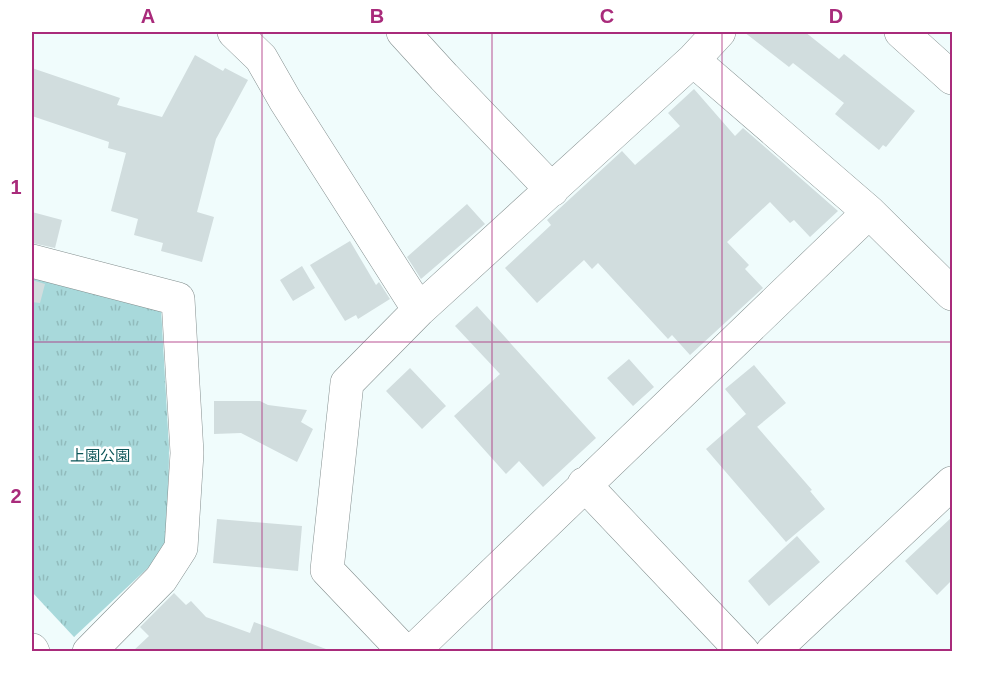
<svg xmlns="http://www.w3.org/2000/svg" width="984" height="683" viewBox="0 0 984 683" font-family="Arial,'Noto Sans JP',sans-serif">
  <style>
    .park { fill: url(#park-tufts) }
    .building { fill: #d1ddde }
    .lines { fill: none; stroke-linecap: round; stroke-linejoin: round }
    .street-casing { stroke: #848f8f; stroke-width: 34 }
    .secondary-casing { stroke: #848f8f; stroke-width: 34 }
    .street { stroke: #fff; stroke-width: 33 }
    .secondary { stroke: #fff; stroke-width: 33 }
    .grid { fill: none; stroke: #a92b7b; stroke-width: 1.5; stroke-opacity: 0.55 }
    .labels { text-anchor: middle; stroke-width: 5; stroke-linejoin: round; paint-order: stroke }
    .park-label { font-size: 15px; fill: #0b5457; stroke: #fff }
    .neatline { fill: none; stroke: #a92b7b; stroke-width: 2 }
    .grid-label { font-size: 20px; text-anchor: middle; font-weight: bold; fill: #a92b7b }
  </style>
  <defs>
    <pattern id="park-tufts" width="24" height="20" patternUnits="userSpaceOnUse" patternTransform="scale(1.5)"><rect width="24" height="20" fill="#a8d9db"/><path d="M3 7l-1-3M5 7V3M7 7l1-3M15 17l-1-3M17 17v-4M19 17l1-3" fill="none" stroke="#91bbbc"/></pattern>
  </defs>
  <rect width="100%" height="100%" fill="#f0fcfc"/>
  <path class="park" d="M32 274 161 308 169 448 168 549 74 637 32 592Z"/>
  <path class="building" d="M744 32H805L839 59 844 54 915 111 886 147 883 145 879 150 835 114 844 103 793 63 789 67Z
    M195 55 223 71 225 68 248 80 216 139 197 212 214 217 202 262 161 251 163 243 134 235 138 219 111 211 126 153 108 148 109 142 32 116V68L120 98 117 105 162 117Z
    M694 89 735 136 743 128 838 211 810 237 794 220 790 223 770 202 727 242 749 265 745 269 763 288 690 355 672 335 668 339 598 263 592 269 584 260 537 303 505 268 551 225 547 220 622 151 635 165 680 126 668 113Z
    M467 204 485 224 421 279 407 257Z
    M32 212 62 220 55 248 32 243Z
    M350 241 376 285 379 282 390 299 358 319 356 315 345 321 310 265Z
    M302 266 315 288 293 301 280 280Z
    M32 280 45 284 40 303 32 302Z
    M477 306 596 438 543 487 519 461 506 474 454 416 500 374 455 326Z
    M629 359 654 387 633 406 607 378Z
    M754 365 786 403 757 427 725 389Z
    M410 368 446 406 422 429 386 391Z
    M214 401H260L268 405 307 410 301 422 313 429 297 462 241 433 214 434Z
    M746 414 812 490 810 491 825 509 786 542 706 449Z
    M952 517V580L937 595 905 561Z
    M217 519 302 526 298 571 213 563Z
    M797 536 820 562 769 606 748 581Z
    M174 593 186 605 191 601 206 617 250 633 254 622 326 649V651H133L149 636 140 627Z"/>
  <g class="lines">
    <defs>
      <path id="street" d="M234 32 261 58 285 100 419 310
        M403 32 444 77 552 190
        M901 32 952 78
        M693 60 869 212 952 294
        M32 261 178 299 187 453 181 548 161 579 89 652
        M584 484 743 652
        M405 652 327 570 347 383 419 310 693 60 719 32
        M412 652 869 212
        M772 652 952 483"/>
      <path id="secondary" d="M32 650 33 652"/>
    </defs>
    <use href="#street" class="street-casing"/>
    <use href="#secondary" class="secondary-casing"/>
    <use href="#street" class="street"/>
    <use href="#secondary" class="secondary"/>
  </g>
  <path class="grid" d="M262 32V652M492 32V652M722 32V652M32 342H952"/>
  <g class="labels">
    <g class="park-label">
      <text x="100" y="461">上園公園</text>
    </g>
  </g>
  <rect width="984" height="683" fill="none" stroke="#ffffff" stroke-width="66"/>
  <rect x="33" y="33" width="918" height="617" class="neatline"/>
  <g class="grid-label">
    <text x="148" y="23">A</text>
    <text x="377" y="23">B</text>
    <text x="607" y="23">C</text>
    <text x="836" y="23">D</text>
    <text x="16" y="194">1</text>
    <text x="16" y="503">2</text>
  </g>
</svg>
